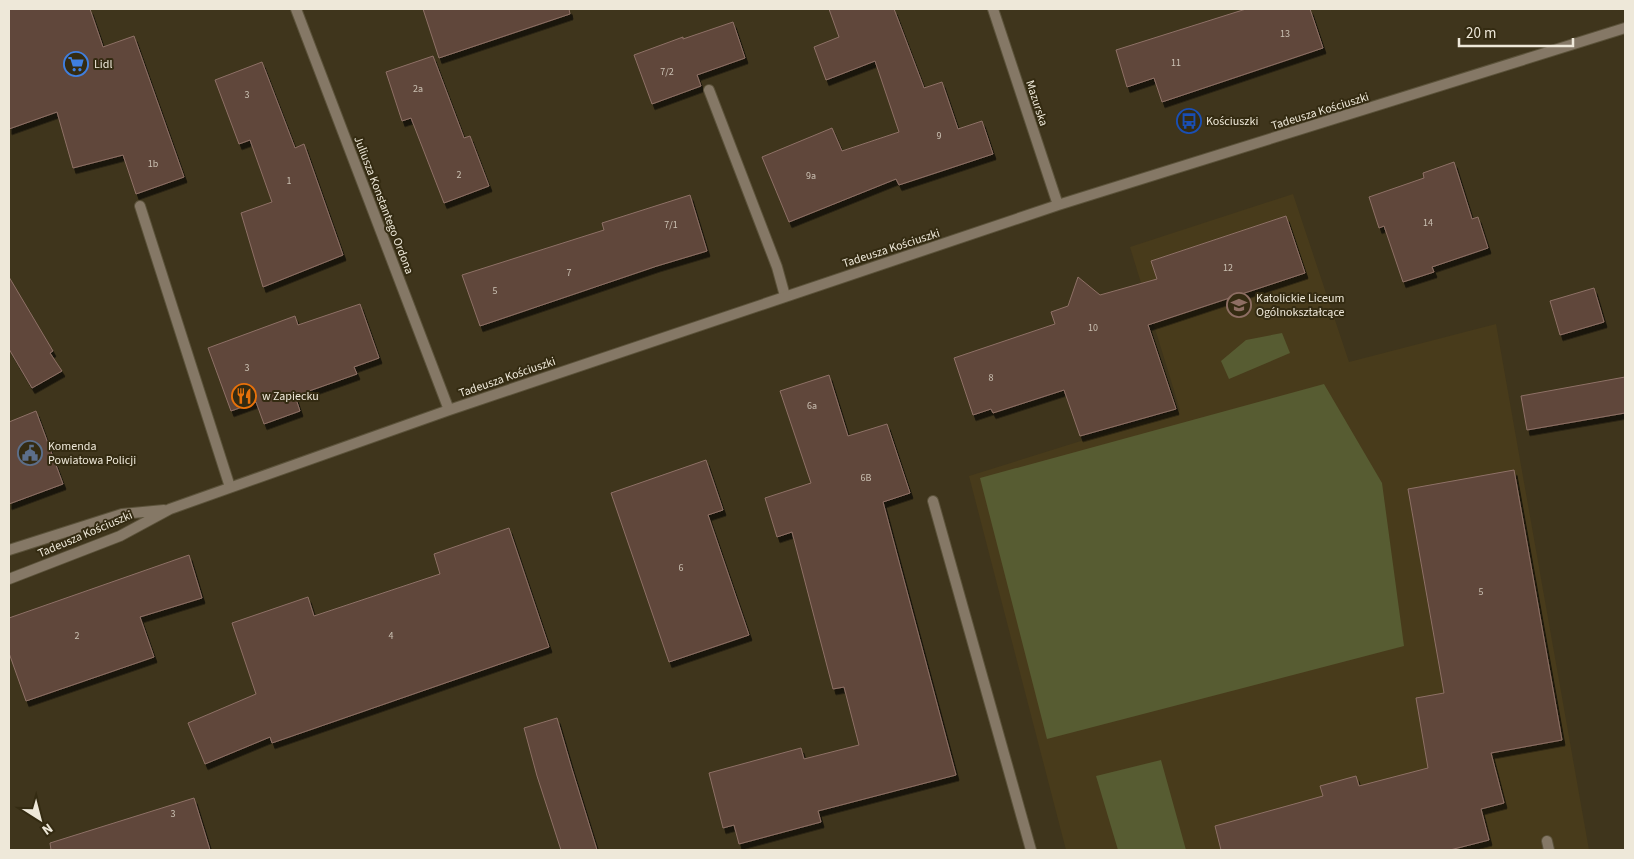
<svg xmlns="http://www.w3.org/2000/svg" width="1634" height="859" viewBox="0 0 1634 859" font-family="'Source Sans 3',sans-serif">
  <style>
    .built { fill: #483b1b }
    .green { fill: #575c32 }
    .building { fill: #60463b; stroke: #8e7166; filter: url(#shadow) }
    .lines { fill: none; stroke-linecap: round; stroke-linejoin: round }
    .lane-casing { stroke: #5b523a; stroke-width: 12 }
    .street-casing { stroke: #5b523a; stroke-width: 12 }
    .lane { stroke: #857866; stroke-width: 10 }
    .street { stroke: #857866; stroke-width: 10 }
    .labels { text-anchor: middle; stroke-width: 4; stroke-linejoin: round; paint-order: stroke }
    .number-label { font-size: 10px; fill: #cac0b2 }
    .poi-label { font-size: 12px; fill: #eee8d9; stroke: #342b12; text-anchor: start }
    .street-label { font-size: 12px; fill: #eee8d9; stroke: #342b12 }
  </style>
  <defs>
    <filter id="shadow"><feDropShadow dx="3" dy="5.5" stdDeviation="0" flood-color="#0009"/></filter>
  </defs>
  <rect width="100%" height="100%" fill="#3f351c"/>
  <path class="built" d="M1293 194 1349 362 1496 324 1589 850H1066L969 476 1180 410 1130 247Z"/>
  <path class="green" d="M1282 333 1290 353 1229 379 1221 361 1246 340Z
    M1324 384 1382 483 1404 646 1047 739 980 478Z
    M1161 760 1186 850H1118L1096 776Z"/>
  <path class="building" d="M9 9H90L103 47 134 36 184 177 136 194 123 155 73 168 57 112 9 129Z
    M423 9H569L570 14 439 58Z
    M829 9H894L924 88 942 82 958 129 982 121 993 154 899 185 896 179 789 222 762 157 832 128 842 151 899 132 875 61 826 80 814 47 839 37Z
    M1246 9H1310L1323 48 1162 102 1154 78 1127 87 1116 50Z
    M733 22 745 58 697 75 701 86 652 104 634 55 683 37V39Z
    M433 56 464 138 470 136 489 186 444 203 411 118 402 121 386 72Z
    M262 62 295 148 304 144 343 255 263 287 241 213 272 202 250 140 239 144 215 80Z
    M1454 162 1472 219 1478 217 1488 248 1432 267 1434 272 1403 282 1384 226 1379 228 1369 197 1424 178 1423 173Z
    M690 195 707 251 657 266 480 326 462 275 604 230 602 223Z
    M1286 216 1305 273 1148 325 1176 409 1080 436 1064 390 993 413 991 409 973 415 954 358 1055 324 1051 312 1068 306 1078 277 1100 295 1157 279 1151 261Z
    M9 277 53 351 50 353 62 371 32 388 9 349Z
    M1594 288 1604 322 1560 335 1550 301Z
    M360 304 379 358 354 367 357 374 295 396 300 411 264 424 256 402 231 411 208 348 295 316 298 325Z
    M829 375 848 436 887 424 910 493 883 502 956 775 818 811 821 822 739 844 734 825 723 828 709 773 801 748 804 759 859 745 844 687 833 689 792 532 777 537 765 498 811 483 780 391Z
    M1625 377V413L1527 430 1521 396Z
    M36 411 63 484 9 504V422Z
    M706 460 723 510 708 515 749 635 669 662 611 493Z
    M1514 470 1562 740 1491 753 1504 803 1481 809 1489 840 1450 850H1221L1215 826 1323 796 1320 786 1356 776 1359 786 1428 768 1416 698 1444 693 1408 489Z
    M509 528 549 647 272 743 270 737 205 764 188 723 256 694 232 623 308 597 314 616 440 574 434 554Z
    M189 555 202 598 140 617 154 657 26 701 9 653V618Z
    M557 718 571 766 597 850H561L537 776 524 728Z
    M194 798 210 850H51L50 843Z"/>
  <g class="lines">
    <defs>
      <path id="lane" d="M709 90 777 267 785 296
        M140 206 230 487
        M933 501 1031 850
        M1547 841 1549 850"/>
      <path id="street" d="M296 9 449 410
        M993 9 1058 205
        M9 550 122 514 164 510
        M9 579 120 536 170 509 449 410 1058 205 1625 28"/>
    </defs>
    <use href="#lane" class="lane-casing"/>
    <use href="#street" class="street-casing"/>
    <use href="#lane" class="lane"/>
    <use href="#street" class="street"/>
  </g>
  <defs>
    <symbol id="supermarket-ring" viewBox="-11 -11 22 22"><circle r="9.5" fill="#342b12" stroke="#3f7fe0" stroke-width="1.5"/><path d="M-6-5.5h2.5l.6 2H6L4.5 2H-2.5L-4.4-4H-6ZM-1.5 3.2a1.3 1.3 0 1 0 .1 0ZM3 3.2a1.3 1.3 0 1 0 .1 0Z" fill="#3f7fe0"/></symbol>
    <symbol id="bus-ring" viewBox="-11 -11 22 22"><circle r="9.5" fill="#342b12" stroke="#1a4fb4" stroke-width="1.5"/><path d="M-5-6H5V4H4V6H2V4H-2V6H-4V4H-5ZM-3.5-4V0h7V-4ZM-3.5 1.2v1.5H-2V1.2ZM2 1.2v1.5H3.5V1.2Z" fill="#1a4fb4"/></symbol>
    <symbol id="school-ring" viewBox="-11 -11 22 22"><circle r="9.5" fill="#342b12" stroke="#8d6e63" stroke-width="1.5"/><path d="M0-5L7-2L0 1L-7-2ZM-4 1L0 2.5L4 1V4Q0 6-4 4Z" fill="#8d6e63"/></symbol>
    <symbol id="restaurant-ring" viewBox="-11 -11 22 22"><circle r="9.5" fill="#342b12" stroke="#e8710a" stroke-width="1.5"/><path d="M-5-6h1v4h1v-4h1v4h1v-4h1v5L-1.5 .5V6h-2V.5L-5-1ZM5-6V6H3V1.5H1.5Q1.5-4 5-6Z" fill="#e8710a"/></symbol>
    <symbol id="civic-ring" viewBox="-11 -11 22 22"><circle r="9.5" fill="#342b12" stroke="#5c6f8a" stroke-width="1.5"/><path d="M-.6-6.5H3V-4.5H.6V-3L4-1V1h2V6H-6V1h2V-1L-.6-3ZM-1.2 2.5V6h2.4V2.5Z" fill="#5c6f8a"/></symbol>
  </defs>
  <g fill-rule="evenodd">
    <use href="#supermarket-ring" x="62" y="50" width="28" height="28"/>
    <use href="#bus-ring" x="1175" y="107" width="28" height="28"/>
    <use href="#school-ring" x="1225" y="291" width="28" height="28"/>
    <use href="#restaurant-ring" x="230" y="382" width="28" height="28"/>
    <use href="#civic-ring" x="16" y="439" width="28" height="28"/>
  </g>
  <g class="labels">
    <g class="number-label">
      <text x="1285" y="37">13</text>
      <text x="1176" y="66">11</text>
      <text x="667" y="75">7/2</text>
      <text x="418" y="92">2a</text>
      <text x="247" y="98">3</text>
      <text x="939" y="139">9</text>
      <text x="153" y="167">1b</text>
      <text x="459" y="178">2</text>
      <text x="811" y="179">9a</text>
      <text x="289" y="184">1</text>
      <text x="1428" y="226">14</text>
      <text x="671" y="228">7/1</text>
      <text x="1228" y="271">12</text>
      <text x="569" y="276">7</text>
      <text x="495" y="294">5</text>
      <text x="1093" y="331">10</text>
      <text x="247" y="371">3</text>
      <text x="991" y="381">8</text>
      <text x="812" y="409">6a</text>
      <text x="866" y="481">6B</text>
      <text x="681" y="571">6</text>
      <text x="1481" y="595">5</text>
      <text x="77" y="639">2</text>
      <text x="391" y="639">4</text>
      <text x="173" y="817">3</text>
    </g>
    <g class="poi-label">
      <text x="94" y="68">Lidl</text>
      <text x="1206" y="125">Kościuszki</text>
      <text x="1256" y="302">Katolickie Liceum<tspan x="1256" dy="14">Ogólnokształcące</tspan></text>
      <text x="262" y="400">w Zapiecku</text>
      <text x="48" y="450">Komenda<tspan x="48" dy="14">Powiatowa Policji</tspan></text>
    </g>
    <g class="street-label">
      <text transform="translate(1037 103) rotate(72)" y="4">Mazurska</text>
      <text transform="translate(1320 111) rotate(-17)" y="4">Tadeusza Kościuszki</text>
      <text transform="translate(384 205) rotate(69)" y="4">Juliusza Konstantego Ordona</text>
      <text transform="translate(891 248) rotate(-18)" y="4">Tadeusza Kościuszki</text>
      <text transform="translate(507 377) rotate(-19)" y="4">Tadeusza Kościuszki</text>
      <text transform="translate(85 534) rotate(-23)" y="4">Tadeusza Kościuszki</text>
    </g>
  </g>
  <rect width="1634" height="859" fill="none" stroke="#eee8d9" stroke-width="20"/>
  <g transform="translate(40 819) rotate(144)" stroke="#342b12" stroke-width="4" paint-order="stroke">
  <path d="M0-4L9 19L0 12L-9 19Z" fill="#eee8d9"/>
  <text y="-8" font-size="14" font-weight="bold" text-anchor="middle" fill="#eee8d9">N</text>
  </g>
  <path d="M1459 38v8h114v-8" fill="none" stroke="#eee8d9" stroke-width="2.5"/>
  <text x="1466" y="38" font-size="15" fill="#eee8d9" stroke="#342b12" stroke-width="4" paint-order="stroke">20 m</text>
</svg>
